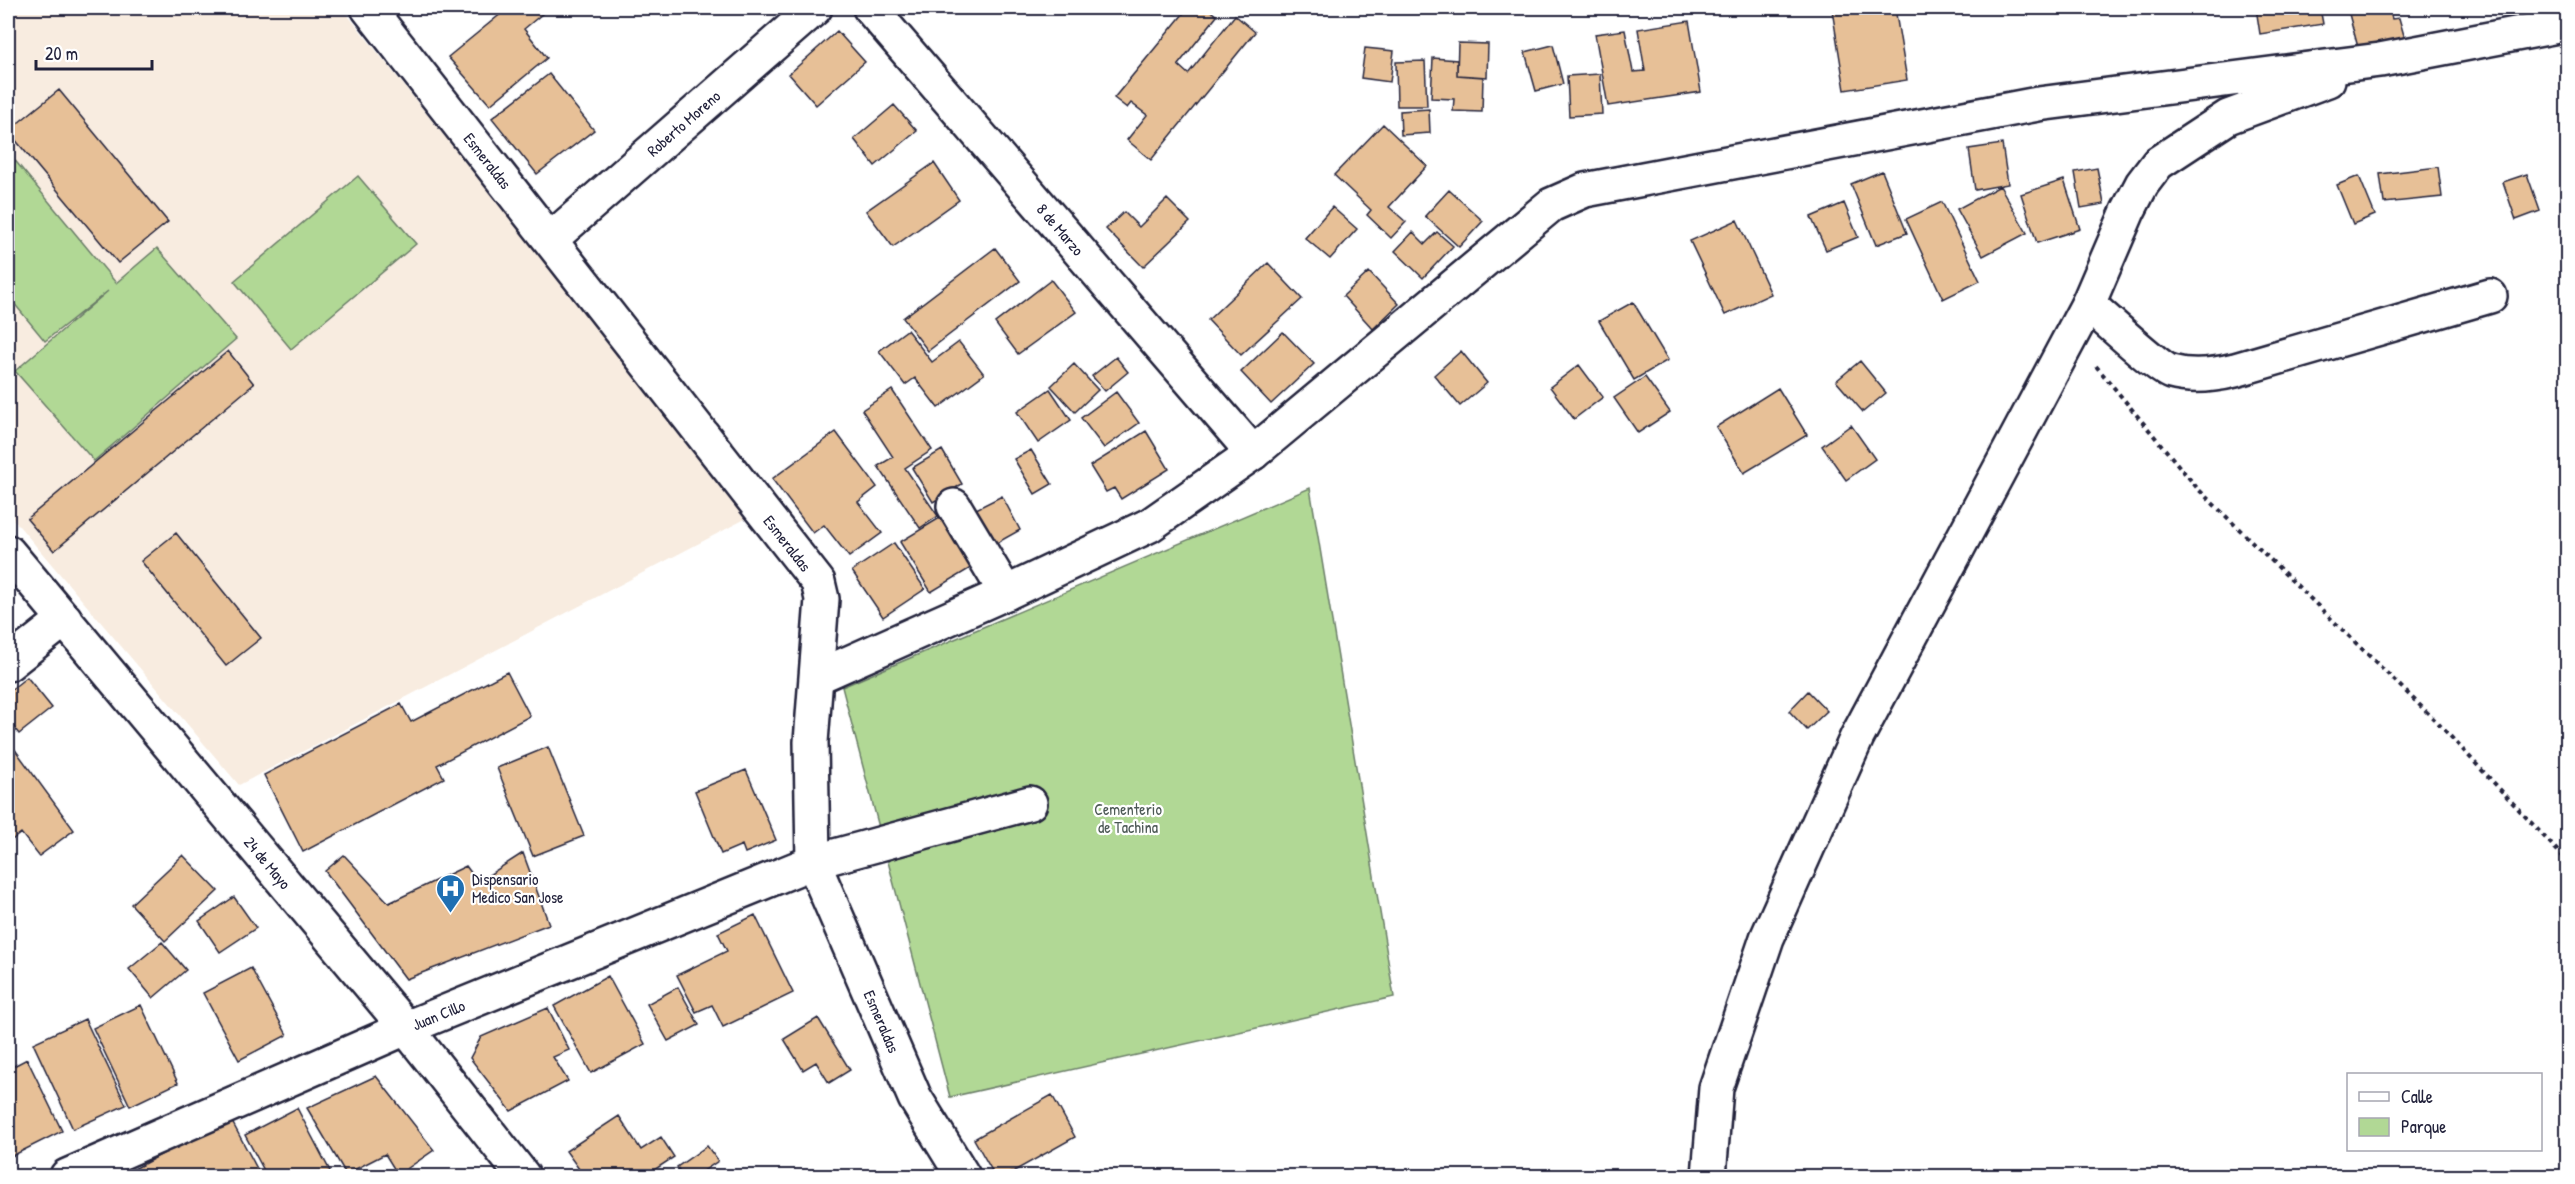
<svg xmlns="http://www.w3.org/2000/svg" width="2575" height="1184" viewBox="0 0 2575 1184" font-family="'Patrick Hand',sans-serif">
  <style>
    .built { fill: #f8ece0 }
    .green { fill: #b1d895; stroke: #6a7d68; stroke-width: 1.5 }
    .building { fill: #e7c097; stroke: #22223b; stroke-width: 1.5 }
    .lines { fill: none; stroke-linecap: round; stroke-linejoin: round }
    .minor-casing { stroke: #22223b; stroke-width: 38 }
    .path { stroke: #22223b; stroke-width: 4; stroke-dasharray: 4.5 4.5; stroke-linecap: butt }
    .minor { stroke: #fff; stroke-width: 33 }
    .labels { text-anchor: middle; stroke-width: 4.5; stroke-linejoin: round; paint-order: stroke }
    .street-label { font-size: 16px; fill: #22223b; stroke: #fff }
    .park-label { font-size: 16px; fill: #4d5956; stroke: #fff }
    .poi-label { font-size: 16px; fill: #22223b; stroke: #fff; text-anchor: start }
  </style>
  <rect width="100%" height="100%" fill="#fff"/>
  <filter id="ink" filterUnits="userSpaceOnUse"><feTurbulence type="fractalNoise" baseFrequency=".0167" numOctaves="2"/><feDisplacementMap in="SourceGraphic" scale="12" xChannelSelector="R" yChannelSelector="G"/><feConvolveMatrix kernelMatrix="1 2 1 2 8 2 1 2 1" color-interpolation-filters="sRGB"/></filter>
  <g filter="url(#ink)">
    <path class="built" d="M8 8H342L749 517 239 785 8 513Z"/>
    <path class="green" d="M8 152 116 283 157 248 236 339 94 461 15 371 108 291 45 341 8 296Z
      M358 176 416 244 291 349 234 281Z
      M1310 488 1394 997 950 1097 842 687Z"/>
    <path class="building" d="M508 8 548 9 524 29 547 58 490 105 448 57Z
      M1188 8H1207L1217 16 1178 65 1188 74 1235 15 1255 32 1151 160 1127 140 1147 115 1131 103 1127 108 1114 98Z
      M1850 8H1895L1907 80 1845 90 1832 10Z
      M2256 8H2320L2323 24 2260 34Z
      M2372 8H2389L2392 19 2399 18 2405 39 2359 51 2349 14Z
      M1689 21 1701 92 1608 106 1595 34 1625 30 1633 72 1645 71 1638 29Z
      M837 31 865 62 816 105 789 74Z
      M1458 43 1488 44 1487 77 1457 75Z
      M1553 45 1563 84 1536 91 1525 52Z
      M1365 48 1394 51 1390 82 1361 78Z
      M1433 58 1457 60V75L1483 77 1482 112 1453 111 1454 99 1431 98Z
      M1425 61 1427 106H1397L1396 62Z
      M549 74 594 130 537 174 492 118Z
      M1600 74 1602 114 1569 116 1567 76Z
      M59 90 168 222 118 263 8 131Z
      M894 105 917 131 875 166 854 139Z
      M1429 109 1430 133 1401 135 1400 111Z
      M1383 124 1427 166 1389 207 1406 222 1391 238 1367 215 1371 210 1334 175Z
      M2002 144 2008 184 1975 190 1969 149Z
      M934 163 959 200 893 247 866 211Z
      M2438 167 2442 197 2384 203 2380 174Z
      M2097 168 2104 204 2081 208 2075 172Z
      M1882 171 1907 233 1876 245 1851 184Z
      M2527 174 2540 211 2516 220 2503 182Z
      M2359 176 2375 215 2353 224 2337 185Z
      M2064 180 2080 229 2037 243 2021 194Z
      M2000 186 2027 233 1983 256 1957 209Z
      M1449 190 1483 221 1459 247 1425 216Z
      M1167 199 1190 222 1143 267 1106 229 1124 212 1139 227Z
      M1942 202 1980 281 1943 299 1906 219Z
      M1844 203 1858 237 1826 250 1811 217Z
      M1332 207 1357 229 1330 259 1305 238Z
      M1737 220 1771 294 1725 315 1690 241Z
      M1413 232 1425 244 1437 232 1453 246 1423 278 1395 251Z
      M995 248 1020 281 928 351 903 318Z
      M1268 263 1302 299 1241 355 1208 320Z
      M1369 272 1399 304 1373 329 1343 296Z
      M1051 280 1076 312 1018 354 995 323Z
      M1633 302 1668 360 1634 380 1599 321Z
      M907 330 932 362 959 342 984 374 938 408 915 378 905 385 879 351Z
      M1283 332 1314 364 1271 404 1241 372Z
      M228 351 254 384 54 551 27 519Z
      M1461 351 1487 383 1460 406 1434 375Z
      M1116 357 1128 372 1105 391 1092 376Z
      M1860 361 1886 393 1863 412 1836 381Z
      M1074 364 1098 390 1075 412 1051 386Z
      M1579 365 1603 397 1574 419 1550 387Z
      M1645 377 1670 412 1638 433 1614 398Z
      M1778 388 1807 435 1744 473 1716 427Z
      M1050 389 1071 420 1038 443 1017 412Z
      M892 390 932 450 905 468 938 516 920 528 878 466 893 457 862 410Z
      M1116 392 1139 423 1104 448 1081 418Z
      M1851 425 1875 459 1846 480 1822 446Z
      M1146 431 1169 469 1121 499 1114 488 1106 492 1090 466Z
      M836 432 877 487 858 502 882 533 849 557 824 525 813 533 772 479Z
      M942 450 962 484 933 502 912 468Z
      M1031 450 1052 484 1035 494 1014 459Z
      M1002 496 1020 530 995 544 976 509Z
      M943 516 974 566 931 592 900 542Z
      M176 533 261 638 226 666 141 561Z
      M894 543 925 589 883 617 852 571Z
      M507 672 530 716 437 765 444 778 303 852 264 775 401 704 411 722Z
      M27 677 52 708 19 734 8 720V692Z
      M1808 691 1827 711 1807 730 1789 711Z
      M8 740 74 830 39 856 21 833 8 843Z
      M548 747 584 836 533 856 497 768Z
      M746 770 776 840 745 853 742 845 721 854 695 791Z
      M523 853 549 924 406 979 325 871 344 855 389 903 466 866 478 882Z
      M183 855 218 891 165 941 131 904Z
      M234 897 256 928 220 952 199 921Z
      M755 915 793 993 723 1027 712 1005 696 1012 677 975 727 951 718 933Z
      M162 942 186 970 153 998 129 969Z
      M251 968 287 1035 239 1060 203 993Z
      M608 976 645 1044 591 1073 554 1006Z
      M678 987 699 1025 668 1041 647 1004Z
      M141 1005 178 1083 130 1106 93 1028Z
      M548 1008 569 1050 553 1057 568 1081 511 1111 470 1058 481 1037Z
      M818 1018 850 1070 829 1083 816 1062 803 1070 784 1039Z
      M85 1019 126 1105 73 1129 33 1043Z
      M27 1059 62 1131 8 1158V1069Z
      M376 1076 434 1150 398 1175 385 1154 346 1174 307 1108Z
      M1052 1095 1075 1137 1005 1176H995L974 1139Z
      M297 1108 330 1171 320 1176H267L245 1135Z
      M619 1116 641 1150 661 1137 674 1157 645 1176H584L566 1151Z
      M230 1118 261 1176H121Z
      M707 1146 718 1161 696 1176H683L677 1167Z"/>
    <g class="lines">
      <defs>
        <g id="minor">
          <path id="s1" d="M368 8 818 582 822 599 811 742 813 862 915 1098 963 1176"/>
          <path id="s2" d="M870 8 1253 453"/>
          <path id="s3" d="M551 239 815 8"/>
          <path d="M2088 304C2102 316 2158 368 2171 372 2192 378 2215 375 2235 370L2490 296"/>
          <path d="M954 506 1006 593"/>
          <path id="s4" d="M8 552 406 1028 523 1176"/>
          <path d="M8 664 65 619"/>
          <path d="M817 677 1006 593 1150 525 1253 453 1551 205 1585 190 2038 104 2380 60 2568 24"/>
          <path id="s5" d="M67 1176 406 1028 813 862 1030 803"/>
          <path d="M1709 1176 1716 1088 1767 938 1857 737 2088 304 2128 211 2142 184 2158 163 2228 117 2328 80"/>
        </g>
      </defs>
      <use href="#minor" class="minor-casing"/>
      <path class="path" d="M2096 366 2198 489 2436 721 2568 862"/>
      <use href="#minor" class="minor"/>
    </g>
  </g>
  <defs>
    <symbol id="hospital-pin" viewBox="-11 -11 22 30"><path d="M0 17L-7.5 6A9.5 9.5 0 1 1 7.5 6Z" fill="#1f6fb2" stroke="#fff"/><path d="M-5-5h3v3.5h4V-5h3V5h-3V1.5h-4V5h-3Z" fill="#fff"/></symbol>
  </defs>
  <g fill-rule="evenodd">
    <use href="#hospital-pin" x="434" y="872" width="33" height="45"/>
  </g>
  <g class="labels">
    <g class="street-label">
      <text dy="6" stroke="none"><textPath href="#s3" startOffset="176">Roberto Moreno</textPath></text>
      <text dy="6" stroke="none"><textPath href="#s1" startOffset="194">Esmeraldas</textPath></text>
      <text dy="6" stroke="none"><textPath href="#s2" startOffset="292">8 de Marzo</textPath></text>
      <text dy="6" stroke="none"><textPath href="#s1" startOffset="680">Esmeraldas</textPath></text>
      <text dy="6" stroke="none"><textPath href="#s4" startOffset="405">24 de Mayo</textPath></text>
      <text dy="6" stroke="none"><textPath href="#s5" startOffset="405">Juan Cillo</textPath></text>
      <text dy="6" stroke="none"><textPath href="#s1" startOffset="1184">Esmeraldas</textPath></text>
    </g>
    <g class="park-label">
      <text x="1128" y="815">Cementerio<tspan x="1128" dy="18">de Tachina</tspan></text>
    </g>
    <g class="poi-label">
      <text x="472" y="885">Dispensario<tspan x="472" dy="18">Medico San Jose</tspan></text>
    </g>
  </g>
  <rect width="2575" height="1184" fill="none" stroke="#fff" stroke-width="30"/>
  <rect x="15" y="15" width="2545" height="1154" fill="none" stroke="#22223b" stroke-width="2" filter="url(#ink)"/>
  <rect x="2347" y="1073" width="195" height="78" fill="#ffffff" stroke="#a7a7b1" stroke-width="1.5"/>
  <rect x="2359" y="1092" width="30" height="9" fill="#ffffff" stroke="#a7a7b1" stroke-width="1.5"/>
  <text x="2401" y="1103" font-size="18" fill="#22223b">Calle</text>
  <rect x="2359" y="1118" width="30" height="18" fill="#b1d895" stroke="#a7a7b1" stroke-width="1.5"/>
  <text x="2401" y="1133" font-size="18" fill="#22223b">Parque</text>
  <path d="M36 60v9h116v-9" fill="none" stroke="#22223b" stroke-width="3"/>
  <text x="45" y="60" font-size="18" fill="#22223b" stroke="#ffffff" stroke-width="4.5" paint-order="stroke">20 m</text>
</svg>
